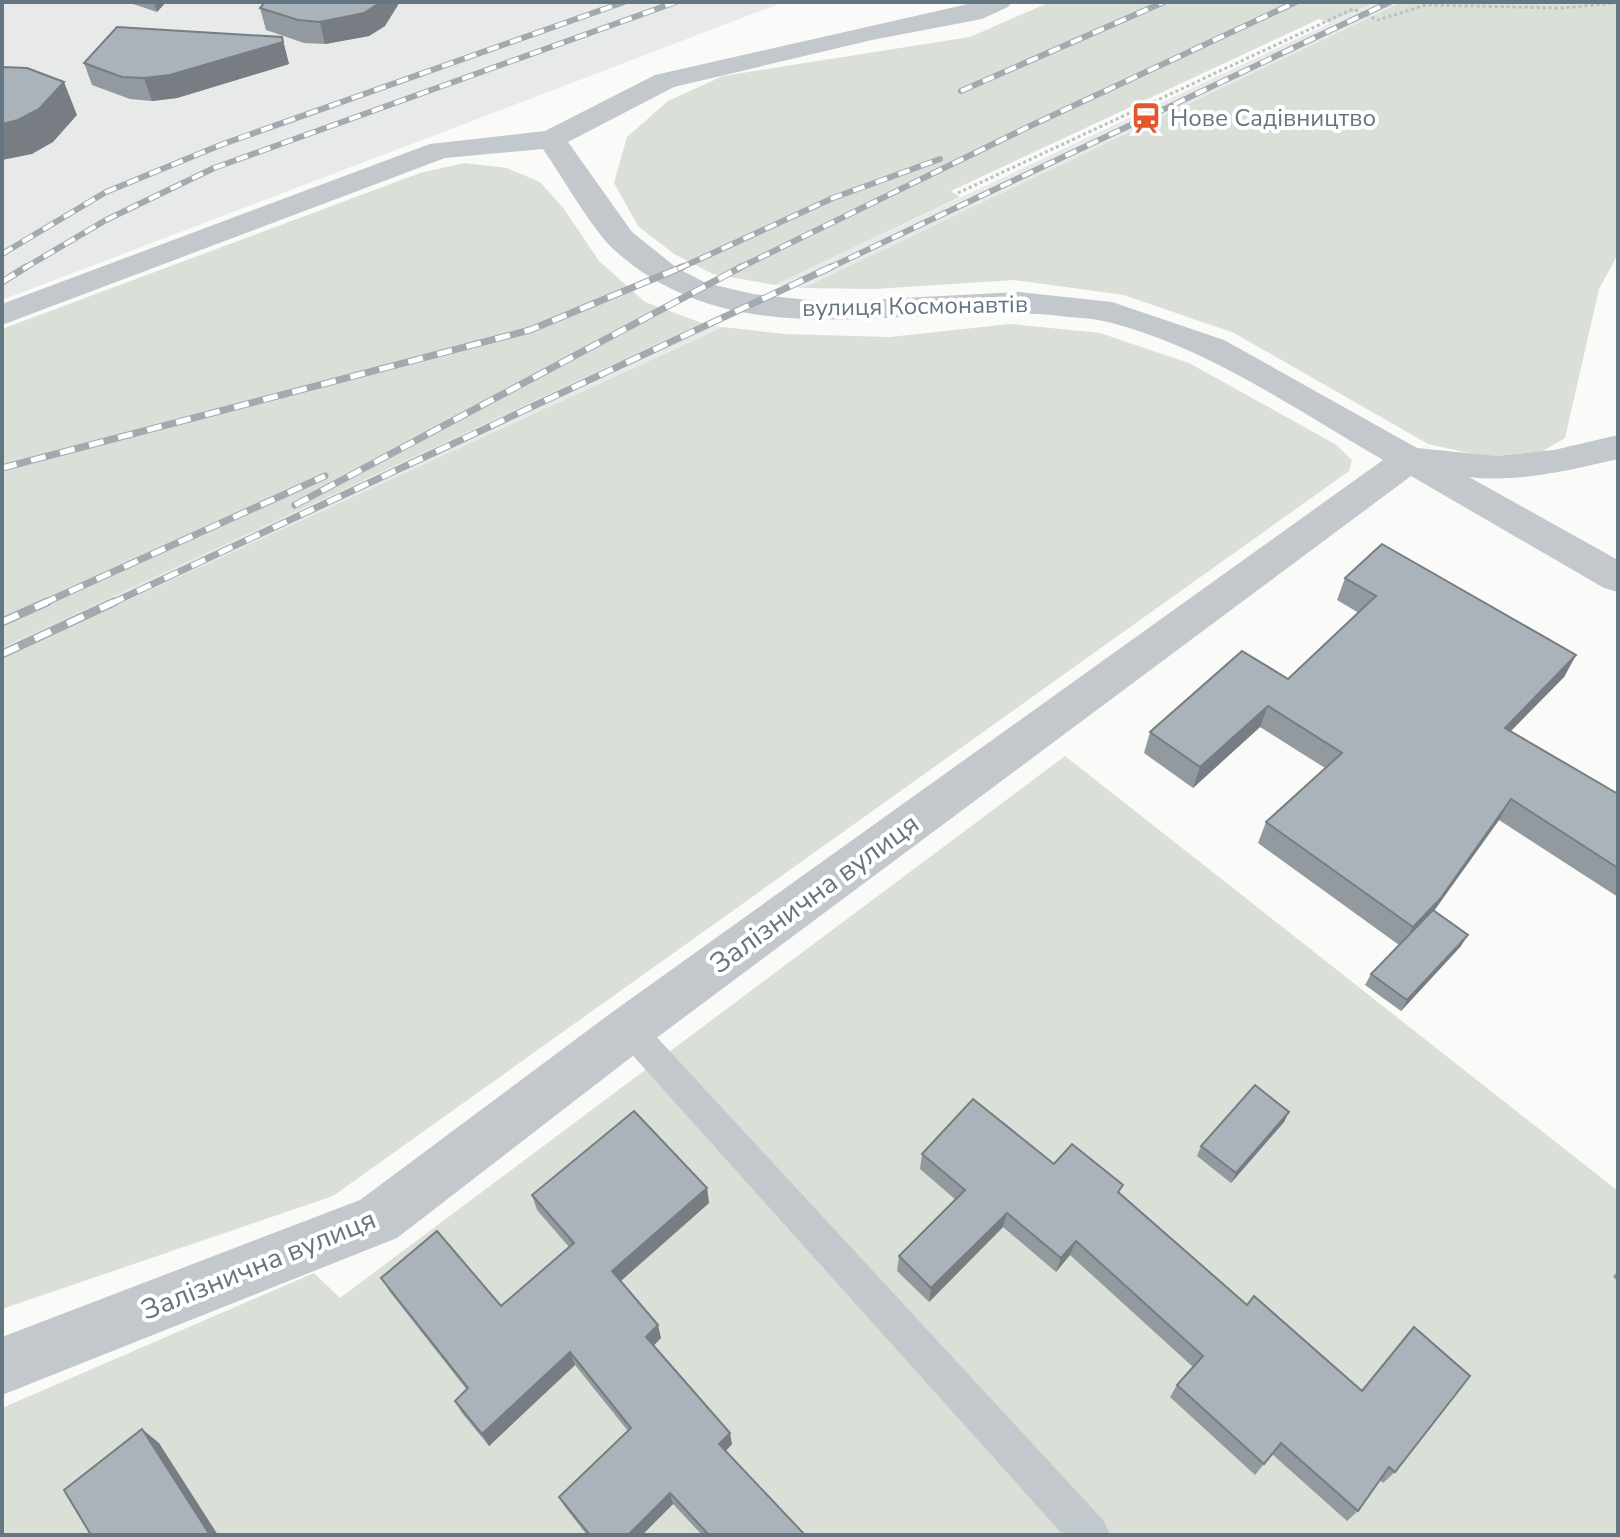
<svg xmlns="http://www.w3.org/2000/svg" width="1620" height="1537" viewBox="0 0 1620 1537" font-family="'Nunito Sans',sans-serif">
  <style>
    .built { fill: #e8e9e9 }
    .green { fill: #dadfd7 }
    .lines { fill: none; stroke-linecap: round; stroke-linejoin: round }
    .path { stroke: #bbbfc2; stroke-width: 3; stroke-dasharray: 3 3; stroke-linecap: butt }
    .lane { fill: #c3c8cc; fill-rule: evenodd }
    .street { fill: #c3c8cc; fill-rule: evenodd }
    .rail-far2-casing { stroke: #a2aab0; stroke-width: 6 }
    .rail-far1-casing { stroke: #a2aab0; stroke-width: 7 }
    .rail-casing { stroke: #a2aab0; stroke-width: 9 }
    .rail-far2 { stroke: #fff; stroke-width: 4; stroke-dasharray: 12; stroke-linecap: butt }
    .rail-far1 { stroke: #fff; stroke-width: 5; stroke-dasharray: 15; stroke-linecap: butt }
    .rail { stroke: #fff; stroke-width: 6; stroke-dasharray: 18; stroke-linecap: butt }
    .wall { fill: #929a9f }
    .shaded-wall { fill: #777d82 }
    .building { fill: #aab3b9; stroke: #777d82; stroke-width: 2 }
    .labels { text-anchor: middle; stroke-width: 8; stroke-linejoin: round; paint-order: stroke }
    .far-poi-label { font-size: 24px; fill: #657683; stroke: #fff; text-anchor: start }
    .far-street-label { font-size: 24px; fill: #657683; stroke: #fff }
    .street-label { font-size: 28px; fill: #657683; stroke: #fff }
  </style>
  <rect width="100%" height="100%" fill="#fafaf8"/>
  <path class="built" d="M2 2H784L2 300Z
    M1375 2H1402L803 288 775 285Z
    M702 323 723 327 2 658V648Z"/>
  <path class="green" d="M1050 2H1375L1329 23 1319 19 951 191 960 197 775 285 713 274 674 254 638 226 614 183 627 137 668 101 723 76 970 37Z
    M1402 2H1618V254L1599 289 1565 438 1543 451 1487 457 1428 444 1234 333 1124 295 1014 280 874 289 803 288Z
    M464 163 507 168 540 182 564 209 599 261 645 302 702 323 2 648V329L420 173Z
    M1010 324 1100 333 1189 363 1335 444 1352 460 1349 471 333 1196 2 1309V658L723 327 784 334 890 337Z
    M1065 756 1618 1191V1535H2V1408L314 1273 340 1298Z"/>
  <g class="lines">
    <path class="path" d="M958 193 1353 9 1378 20 1426 5 1560 8 1618 3"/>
    <path class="lane" d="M629 1015 640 1019 1104 1521 1110 1535H1063L618 1039 613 1029 618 1019Z"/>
    <path class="street" d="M977 2H1012L1008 7 982 19 872 40 674 87 568 142 632 232 677 268 706 283 753 294 826 302 1019 292 1112 302 1224 340 1417 448 1496 456 1554 450 1618 435V459C1569 470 1520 483 1469 477L1618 560V592L1604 588 1411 476 647 1045 397 1238 2 1395V1337L360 1200 611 1013 1383 460C1295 409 1207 347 1108 322 1093 318 1076 318 1060 316 909 300 738 364 612 248 591 227 561 175 543 149L445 158 2 325V304L430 144 545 131 655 75Z"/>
    <defs>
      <path id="rail-far2" d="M961 91 1164 2
        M2 254 106 192 223 144 624 2
        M23 269 106 220 214 168 676 2
        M678 269 833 198 940 159
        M737 269 1030 126 1296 2
        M827 269 1390 2"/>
      <path id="rail-far1" d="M2 282 26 267
        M2 468 530 330 682 267
        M295 505 741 267
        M42 604 325 476
        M110 604 831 267"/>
      <path id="rail" d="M2 622 47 602
        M2 654 114 602"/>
    </defs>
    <use href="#rail-far2" class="rail-far2-casing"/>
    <use href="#rail-far1" class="rail-far1-casing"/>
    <use href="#rail" class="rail-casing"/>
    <use href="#rail-far2" class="rail-far2"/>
    <use href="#rail-far1" class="rail-far1"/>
    <use href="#rail" class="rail"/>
  </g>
  <path class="wall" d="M127 2H166L157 12Z
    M260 8 385 26 369 36 325 44 304 43 266 30Z
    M282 37 289 64 177 98 152 101 130 99 92 85 84 63Z
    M1345 578 1576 655 1564 677 1511 731 1618 794V897L1499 820 1434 911 1461 946 1401 1011 1365 985 1371 974 1399 945 1258 843 1266 822 1325 768 1260 727 1193 788 1144 753 1150 732 1288 679 1359 613 1337 600Z
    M1289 1112 1284 1122 1231 1183 1197 1156 1201 1146Z
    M922 1154 1054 1164 1120 1194 1247 1305 1362 1390 1414 1327 1395 1472 1383 1483 1380 1480 1358 1511 1347 1521 1272 1454 1255 1475 1170 1397 1177 1385 1193 1367 1070 1255 1056 1272 1003 1227 929 1302 897 1271 899 1256 956 1200 920 1169Z
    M707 1188 709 1203 621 1281 661 1338 653 1346 732 1444 726 1451 805 1535H702L673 1504 642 1535H587L565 1507 559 1497 628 1431 575 1365 489 1446 462 1413 455 1401 467 1390 390 1292 381 1278 501 1306 569 1247 537 1210 532 1195Z
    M1618 1270V1281L1613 1277Z"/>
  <path class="shaded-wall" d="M154 2H166L157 12Z
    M381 2H400L385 26 369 36 325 44 320 22Z
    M282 37 289 64 177 98 152 101 144 78Z
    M64 82 77 115 53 142 32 154 2 160V124Z
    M1576 655 1564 677 1493 749 1505 728Z
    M1268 706 1260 727 1193 788 1200 767Z
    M1511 799 1499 820 1428 919 1401 947 1413 927Z
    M1468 935 1461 946 1401 1011 1407 1000Z
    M1289 1112 1284 1122 1231 1183 1236 1173Z
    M707 1188 709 1203 616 1285 612 1271Z
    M1007 1213 1003 1227 929 1302 931 1288Z
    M1076 1241 1070 1255 1056 1272 1061 1258Z
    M658 1325 661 1338 649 1350 646 1337Z
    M570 1352 575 1365 489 1446 482 1434Z
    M142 1429 159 1443 218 1535H210Z
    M730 1433 732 1444 721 1455 719 1444Z
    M670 1493 673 1504 642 1535H628Z"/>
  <path class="building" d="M265 2H381L364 13 320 22 298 20 260 8Z
    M117 27 282 37 283 42 170 75 144 78 122 77 84 63Z
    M2 67 27 68 64 82 39 109 18 120 2 124Z
    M1382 544 1576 655 1505 728 1618 794V868L1511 799 1440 899 1413 927 1266 822 1342 753 1268 706 1200 767 1150 732 1242 651 1288 679 1376 596 1345 578Z
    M1433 910 1468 935 1407 1000 1371 974Z
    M1255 1085 1289 1112 1236 1173 1201 1146Z
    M973 1099 1054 1164 1072 1144 1123 1185 1118 1192 1247 1305 1254 1296 1362 1391 1414 1327 1470 1376 1395 1472 1389 1467 1358 1511 1281 1443 1264 1464 1177 1385 1203 1356 1076 1241 1061 1258 1007 1213 931 1288 899 1256 965 1190 922 1154Z
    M634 1111 707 1188 612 1271 658 1325 646 1337 730 1433 719 1444 805 1535H709L670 1493 628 1535H590L559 1497 631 1428 570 1352 482 1434 455 1401 468 1388 381 1278 437 1231 501 1306 574 1243 532 1195Z
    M142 1429 210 1535H91L64 1490Z"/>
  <defs>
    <symbol id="station-bare" viewBox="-9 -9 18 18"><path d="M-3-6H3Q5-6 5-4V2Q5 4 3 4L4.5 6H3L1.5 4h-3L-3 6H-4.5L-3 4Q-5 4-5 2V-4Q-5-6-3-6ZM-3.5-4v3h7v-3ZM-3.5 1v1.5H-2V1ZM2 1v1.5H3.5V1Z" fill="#e4572e" stroke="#fff" stroke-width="2.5" paint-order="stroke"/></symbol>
  </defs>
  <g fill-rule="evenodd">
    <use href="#station-bare" x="1124" y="96" width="44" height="44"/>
  </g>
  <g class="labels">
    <g class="far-poi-label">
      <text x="1170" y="126">Нове Садівництво</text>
    </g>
    <g class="far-street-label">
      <text transform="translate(915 306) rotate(-1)" y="8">вулиця Космонавтів</text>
    </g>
    <g class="street-label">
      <text transform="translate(814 893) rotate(-36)" y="10">Залізнична вулиця</text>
      <text transform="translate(258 1264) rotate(-22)" y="10">Залізнична вулиця</text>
    </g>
  </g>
  <rect width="1620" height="1537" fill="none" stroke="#657683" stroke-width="8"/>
</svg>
